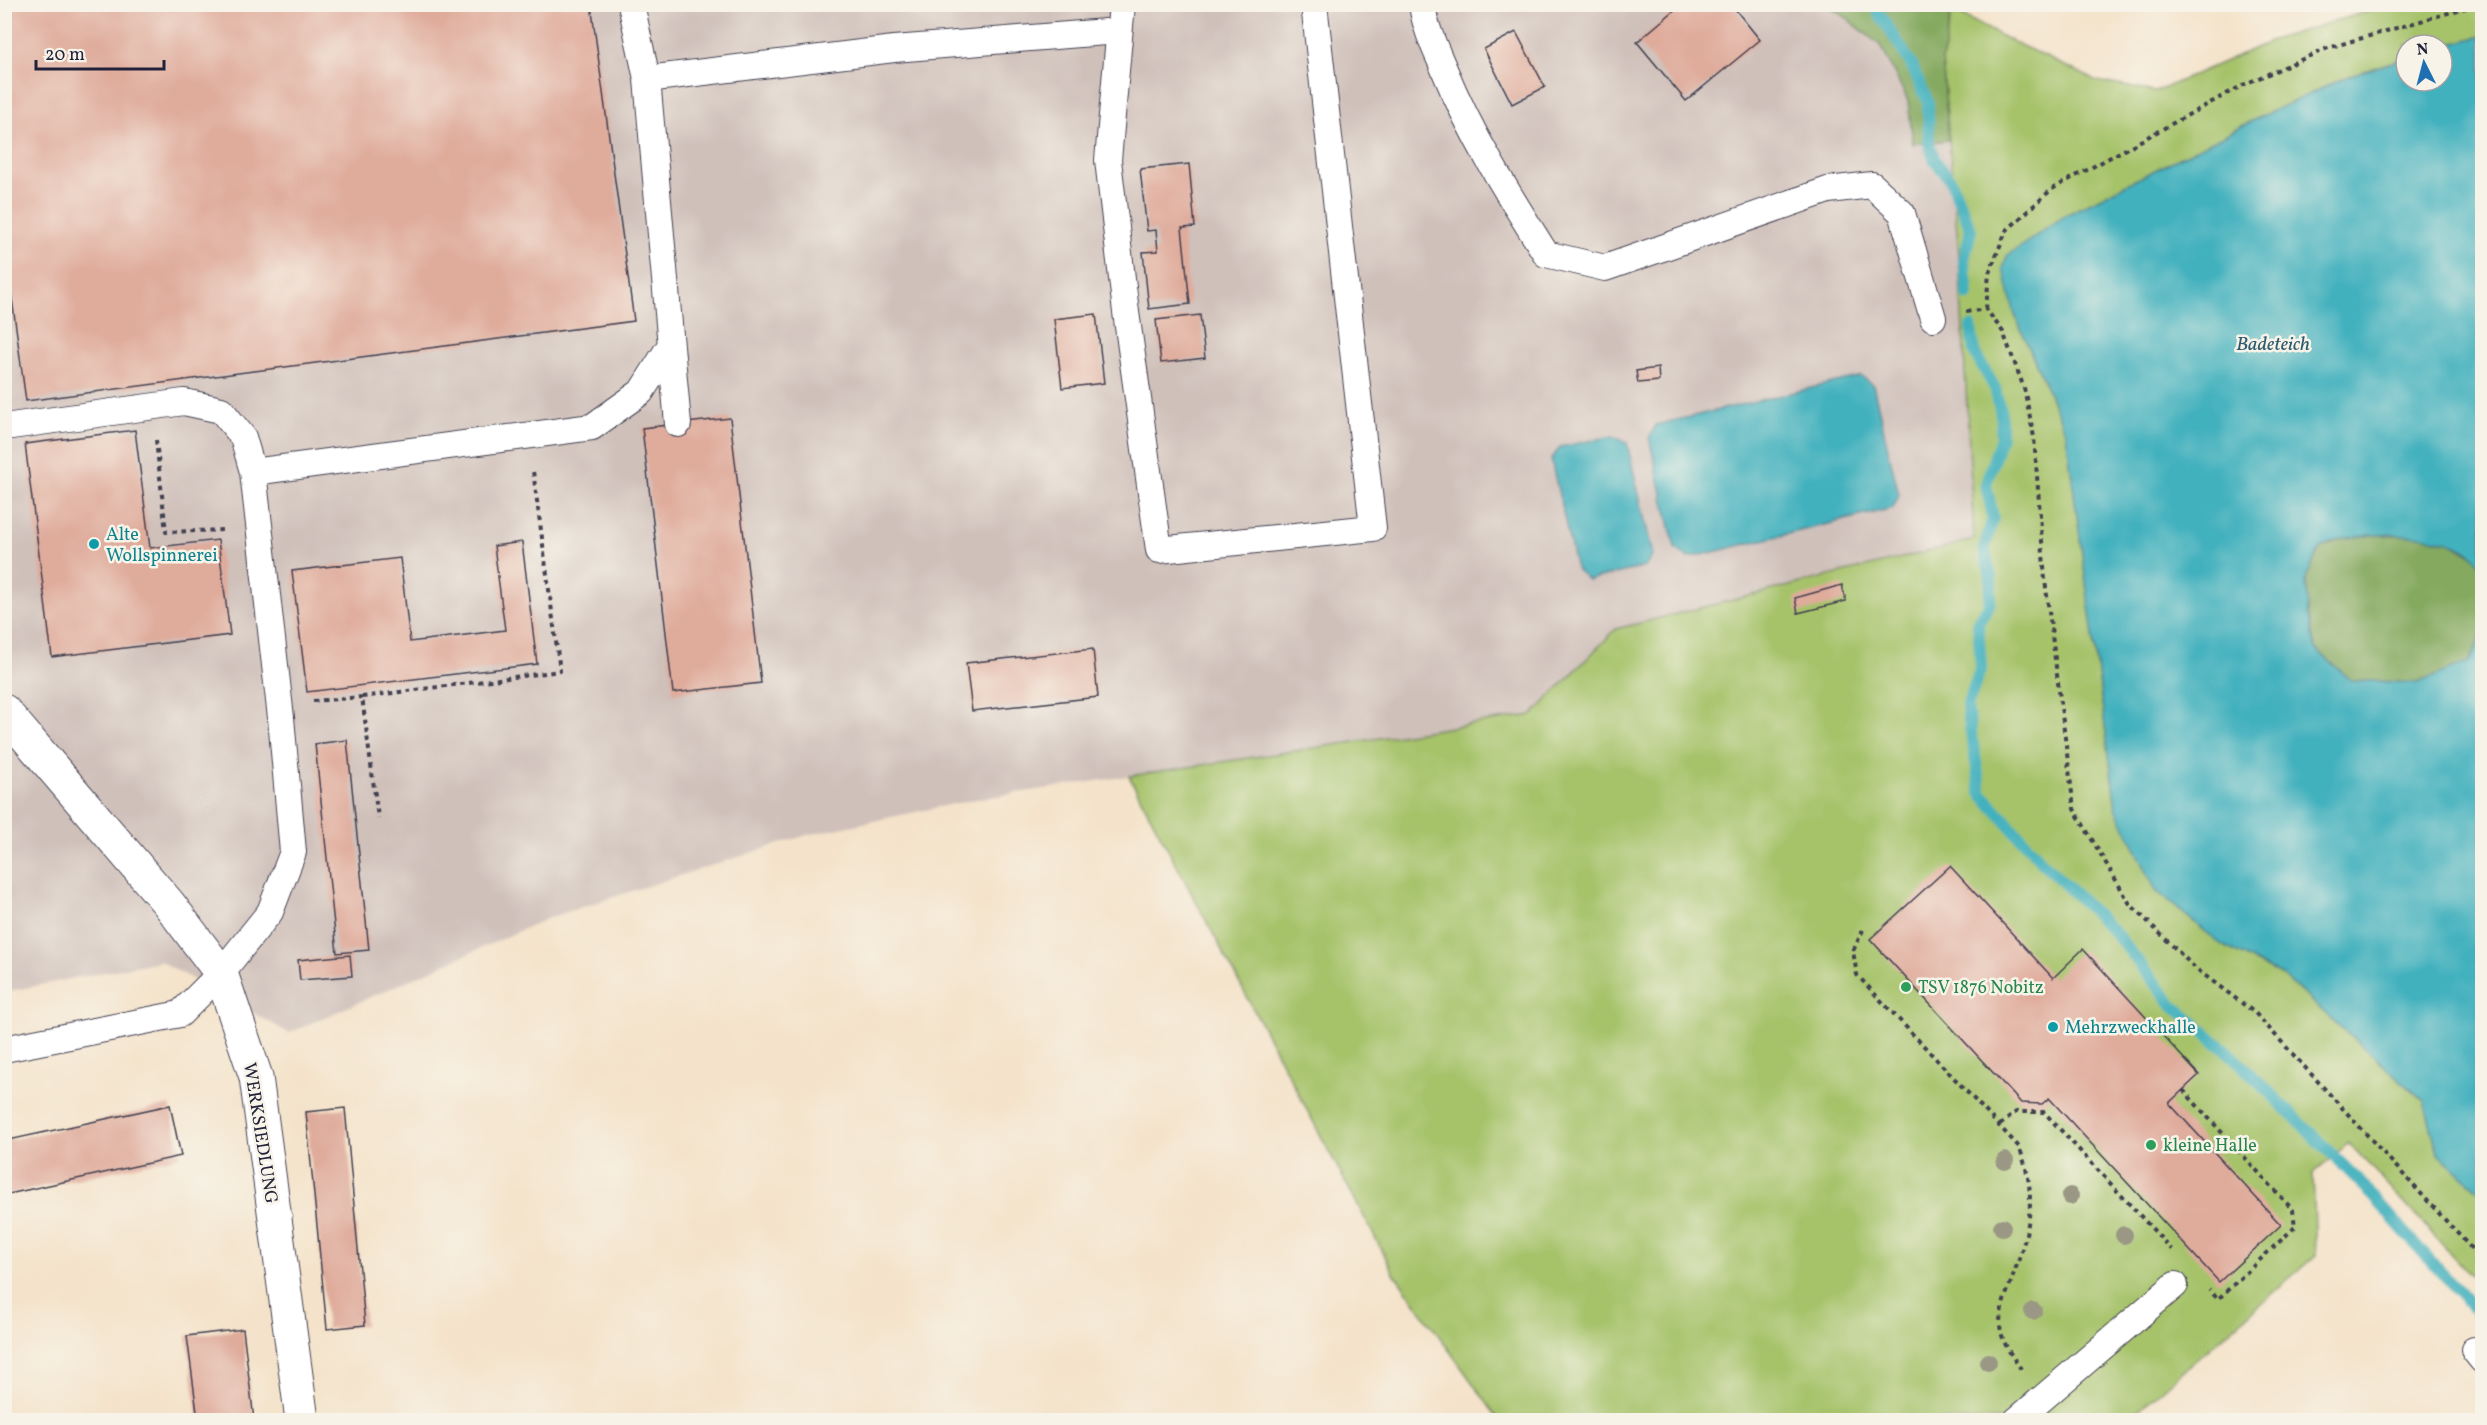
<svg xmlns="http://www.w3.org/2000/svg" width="2487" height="1425" viewBox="0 0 2487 1425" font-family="Vollkorn,serif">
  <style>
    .industrial { fill: #cfc0ba; fill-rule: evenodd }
    .green { fill: #a6c36b; stroke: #647253; stroke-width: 1.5 }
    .forest { fill: #84a95f; stroke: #53664d; stroke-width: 1.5 }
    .water { fill: #43b1be; stroke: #326a7c; stroke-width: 1.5 }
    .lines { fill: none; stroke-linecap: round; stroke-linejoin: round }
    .stream { stroke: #43b1be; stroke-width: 12 }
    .building { fill: #dfab9b }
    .lane-casing { stroke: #423f50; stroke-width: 28 }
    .street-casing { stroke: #423f50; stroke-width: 35 }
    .path { stroke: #423f50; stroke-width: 4; stroke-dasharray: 4.5 4.5; stroke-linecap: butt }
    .lane { stroke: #fff; stroke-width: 26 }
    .street { stroke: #fff; stroke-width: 33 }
    .tree { fill: #9a9885 }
    .culture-dot { fill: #0f9aa8; stroke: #f7f3e8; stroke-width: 2 }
    .leisure-dot { fill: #2e9e5b; stroke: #f7f3e8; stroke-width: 2 }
    .labels { text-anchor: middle; stroke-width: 5; stroke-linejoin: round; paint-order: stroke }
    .culture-label { font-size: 18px; fill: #0d838f; stroke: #f7f3e8; text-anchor: start }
    .leisure-label { font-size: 18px; fill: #27864d; stroke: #f7f3e8; text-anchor: start }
    .street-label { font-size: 18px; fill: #22223b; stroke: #f7f3e8 }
    .water-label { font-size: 20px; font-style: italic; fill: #2f5b6f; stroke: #f7f3e8 }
  </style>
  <rect width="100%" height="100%" fill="#f7f3e8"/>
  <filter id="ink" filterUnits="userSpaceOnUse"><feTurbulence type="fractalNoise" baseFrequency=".0167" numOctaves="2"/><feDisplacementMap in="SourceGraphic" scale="12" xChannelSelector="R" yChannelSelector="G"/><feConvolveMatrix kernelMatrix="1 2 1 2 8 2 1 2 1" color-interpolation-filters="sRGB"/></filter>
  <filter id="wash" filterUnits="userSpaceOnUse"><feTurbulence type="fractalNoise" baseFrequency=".008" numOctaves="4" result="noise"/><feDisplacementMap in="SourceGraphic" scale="24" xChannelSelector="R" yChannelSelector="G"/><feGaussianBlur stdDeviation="1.35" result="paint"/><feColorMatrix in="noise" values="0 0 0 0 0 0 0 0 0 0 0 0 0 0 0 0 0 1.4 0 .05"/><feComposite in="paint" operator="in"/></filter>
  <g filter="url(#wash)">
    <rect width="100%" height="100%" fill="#f4e3ca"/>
    <path class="industrial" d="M5 5H1825L1840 13 1881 46 1908 101 1913 143 1949 140 1959 256 1974 540 1616 629 1532 715 977 799 807 835 551 917 289 1033 160 961 5 992ZM1873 385 1899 495 1893 508Z"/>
    <path class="green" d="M2390 5H2482V36L2442 46 2406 45V58L2351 75 2260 117 2066 215 2007 256 2015 315 2066 433 2116 808 2222 945 2283 976 2424 1101 2438 1152 2482 1194V1288L2349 1143 2313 1173 2316 1255 2127 1420H1499L1394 1273 1129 776 1532 715 1616 629 1974 540 1959 256 1942 60 1952 10 2003 37 2097 81 2155 92 2278 38Z"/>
    <path class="forest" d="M1945 4 1952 10 1942 60 1949 140 1913 144 1908 101 1881 46 1840 13 1825 5Z
      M2375 535H2419L2453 543 2480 560 2482 570V634L2469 662 2419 683 2351 680 2315 648 2308 614 2306 578 2320 548 2344 538Z"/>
    <path class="water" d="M2482 36V570C2470 529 2380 532 2346 538 2337 539 2328 544 2320 548L2306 578 2308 614 2315 648 2351 680 2418 683 2469 662 2482 634V1194L2438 1153 2424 1101 2283 976 2222 945 2156 891 2116 808 2066 433 2015 315 2003 269 2007 256 2066 215 2260 117 2351 75 2406 58V81H2442V46Z
      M1861 376 1873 385 1899 495 1893 508 1689 558 1675 548 1649 438 1656 425Z
      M1613 436 1627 443 1653 555 1645 567 1588 580 1576 569 1551 460 1560 447Z"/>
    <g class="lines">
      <path class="stream" d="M1873 4 1910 62 1928 102 1929 144 1935 161 1950 179 1971 230 1964 260 1968 295
        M1971 327 1974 352 1995 388 2001 414V437L1986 484 1993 518 1984 549 1991 577 1990 603 1978 622 1981 667 1967 707 1981 793 2043 863 2116 934 2173 1005 2236 1059 2358 1180 2482 1318"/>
    </g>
    <g id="blocks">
      <path class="building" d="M4 4H591L634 321 26 401 4 240Z
        M1682 4H1731L1760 40 1686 101 1637 42Z
        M1516 32 1545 87 1512 104 1484 49Z
        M1189 164 1195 227 1182 228 1190 304 1149 309 1143 252 1158 251 1156 230 1147 231 1140 169Z
        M1096 314 1104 383 1062 388 1054 319Z
        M1200 315 1205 358 1161 363 1156 320Z
        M1658 368 1659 381 1638 383 1636 371Z
        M730 418 761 683 673 693 642 428Z
        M135 430 150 548 218 540 230 635 52 657 25 444Z
        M522 542 537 664 307 692 292 571 400 558 410 642 505 630 494 546Z
        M1842 585 1846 601 1798 613 1795 598Z
        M1093 649 1098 697 972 711 966 663Z
        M347 740 369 950 337 953 315 744Z
        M1950 866 2053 978 2083 949 2199 1075 2169 1103 2281 1225 2219 1282 2049 1098 2042 1104 2021 1103 1870 939Z
        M350 955 352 976 300 980 298 960Z
        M170 1105 181 1156 4 1195V1141Z
        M345 1108 365 1325 327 1329 306 1112Z
        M243 1329 254 1420H198L187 1336Z"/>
    </g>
  </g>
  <g filter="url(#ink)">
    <use href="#blocks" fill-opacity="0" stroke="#423f50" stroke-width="1.5"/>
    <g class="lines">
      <defs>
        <path id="lane" d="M631 4 647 79 678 424
          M1122 4 1108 160 1126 312 1159 550 1373 528 1314 4
          M1422 4C1425 28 1435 48 1444 69 1471 135 1508 194 1546 254L1605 268 1828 190 1872 185 1902 213 1933 318
          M647 79 894 49 1118 31
          M4 427 184 402 221 410 243 437 253 472 281 718 293 852 270 912 221 973 180 1014 4 1049
          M253 472 592 427 641 392 670 346
          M2474 1350 2482 1360
          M2017 1420 2175 1285"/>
        <path id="street" d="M4 711 169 904 221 973 256 1077 302 1420"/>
      </defs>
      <use href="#lane" class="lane-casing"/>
      <use href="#street" class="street-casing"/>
      <path class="path" d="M1986 309 1989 273 2006 231 2052 189 2245 84 2328 48 2479 4
        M1966 312 1986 309 2003 332 2024 388 2034 437 2045 580 2074 809 2130 904 2195 968 2255 1013 2482 1260
        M156 440 166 532 225 530
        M362 697 560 671 533 471
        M313 701 362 697 378 818
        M1863 930 1853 951 1857 975 2019 1147C2038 1195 2030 1229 2013 1276 2008 1291 2000 1307 2000 1324 2001 1342 2012 1356 2021 1369
        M2183 1090 2293 1210 2295 1227 2218 1299 2209 1290
        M2000 1125 2016 1112H2044L2172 1250"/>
      <use href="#lane" class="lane"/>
      <use href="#street" class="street"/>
    </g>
    <g class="tree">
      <circle cx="2005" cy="1161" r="9"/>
      <circle cx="2070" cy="1196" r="9"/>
      <circle cx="2002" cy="1227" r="9"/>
      <circle cx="2124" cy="1235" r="9"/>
      <circle cx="2033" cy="1311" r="9"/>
      <circle cx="1988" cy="1362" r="9"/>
    </g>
  </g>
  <g class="culture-dot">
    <circle cx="94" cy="544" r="6"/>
    <circle cx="2053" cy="1027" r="6"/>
  </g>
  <g class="leisure-dot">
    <circle cx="1906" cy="987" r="6"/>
    <circle cx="2151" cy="1145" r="6"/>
  </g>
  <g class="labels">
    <g class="culture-label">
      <text x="106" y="540">Alte<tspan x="106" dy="21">Wollspinnerei</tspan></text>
      <text x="2065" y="1033">Mehrzweckhalle</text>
    </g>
    <g class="leisure-label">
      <text x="1918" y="993">TSV 1876 Nobitz</text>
      <text x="2163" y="1151">kleine Halle</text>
    </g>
    <g class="street-label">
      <text transform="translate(261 1133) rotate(81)" y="6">WERKSIEDLUNG</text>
    </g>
    <g class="water-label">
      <text x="2273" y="350">Badeteich</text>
    </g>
  </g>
  <rect width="2487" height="1425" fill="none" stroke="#f7f3e8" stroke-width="24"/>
  <g transform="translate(2424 63) rotate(354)"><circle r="28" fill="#f7f3e8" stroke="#a29fa3" stroke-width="1.5"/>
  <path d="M0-4.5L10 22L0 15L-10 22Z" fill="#1f6fb2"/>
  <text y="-9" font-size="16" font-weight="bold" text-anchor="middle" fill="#22223b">N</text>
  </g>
  <path d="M36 60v9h128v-9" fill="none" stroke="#22223b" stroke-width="3"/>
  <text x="45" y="60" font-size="18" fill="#22223b" stroke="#f7f3e8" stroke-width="4.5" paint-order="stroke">20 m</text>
</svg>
